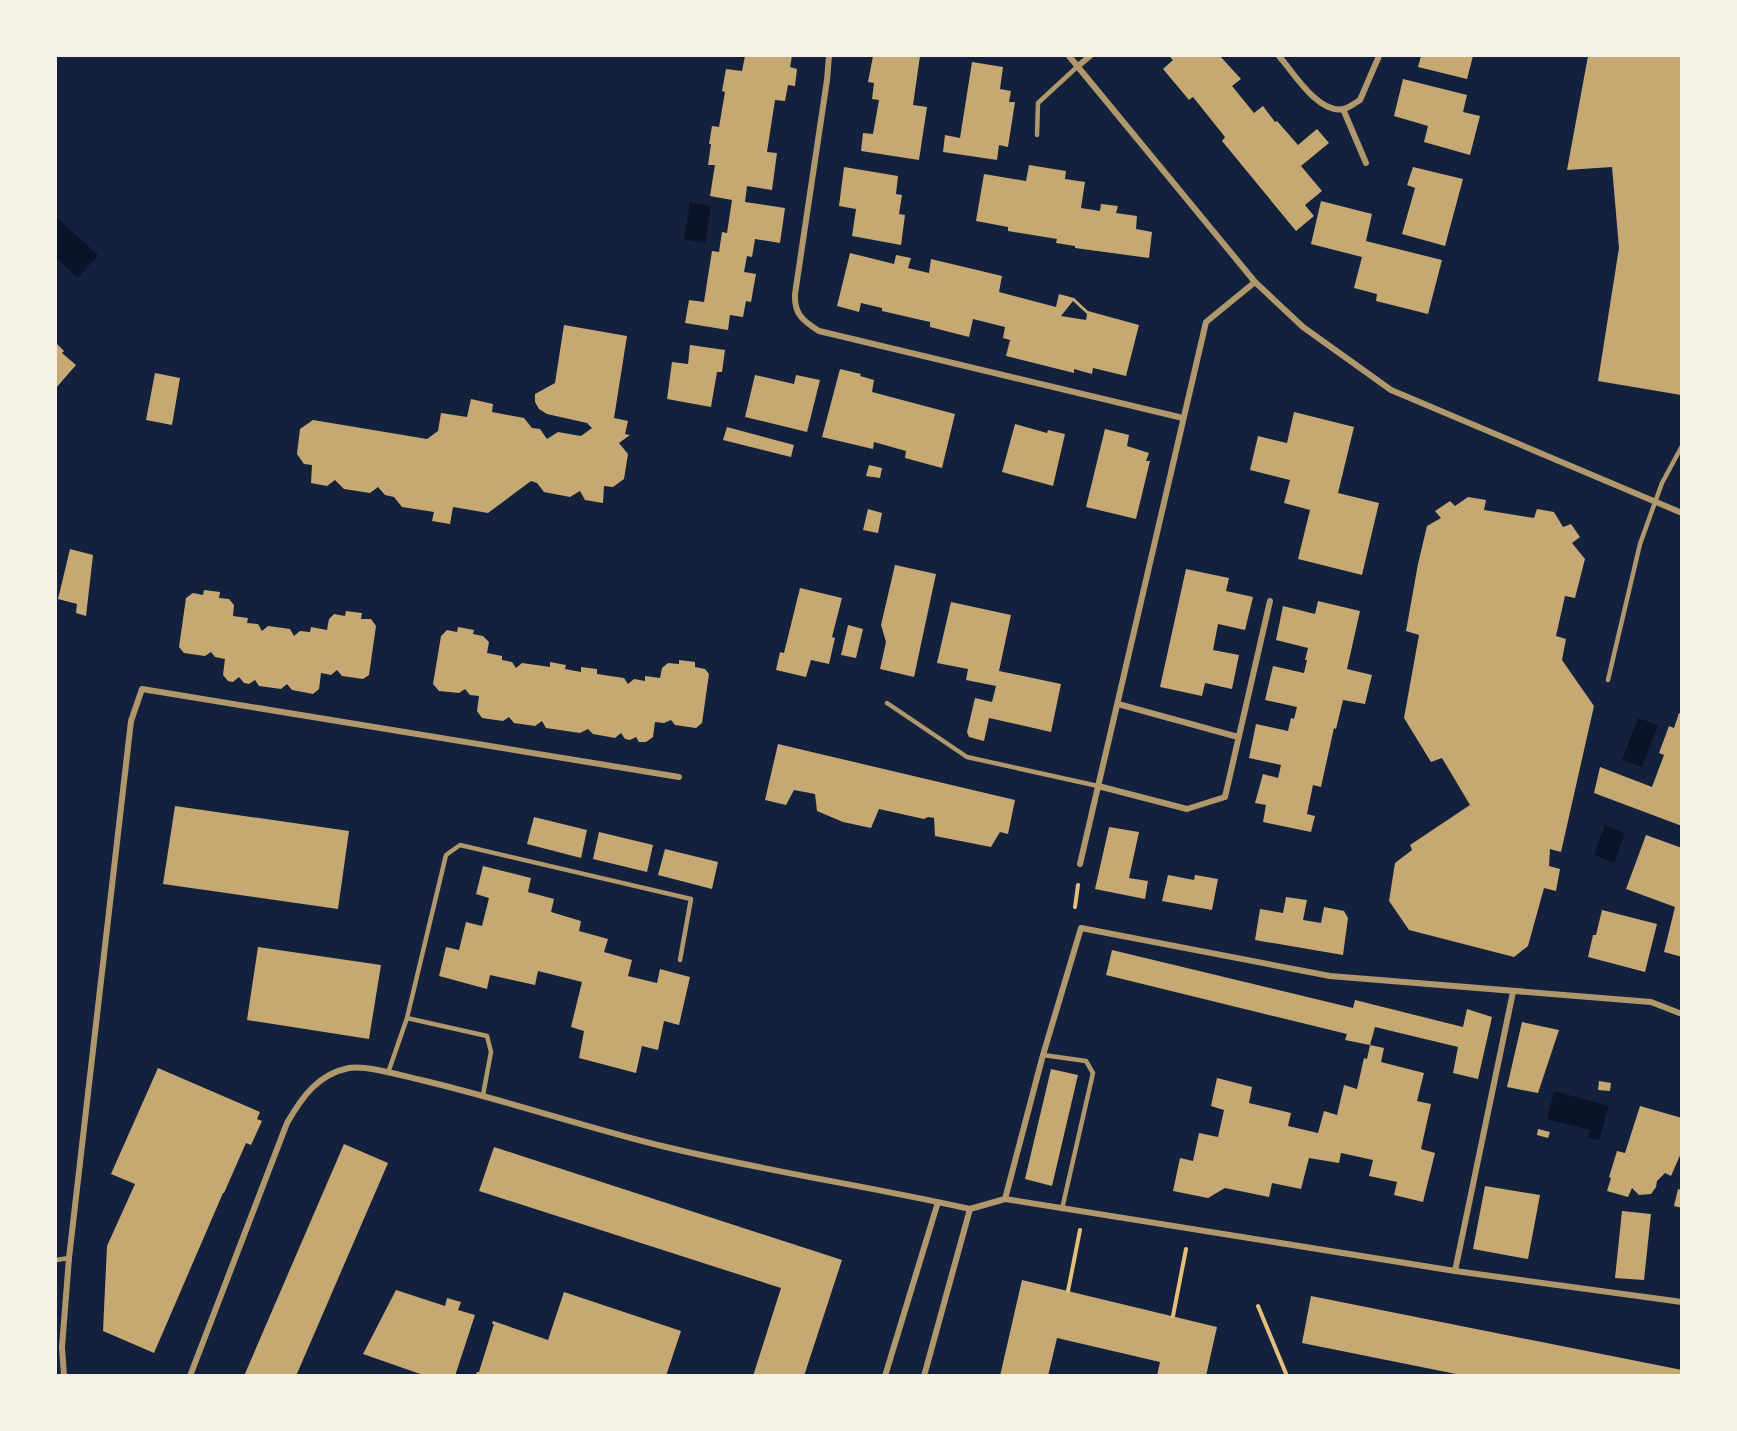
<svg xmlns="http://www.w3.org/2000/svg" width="1737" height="1431" viewBox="0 0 1737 1431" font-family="Poppins,sans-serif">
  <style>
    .water { fill: #0b132b }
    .building { fill: #c6a872; fill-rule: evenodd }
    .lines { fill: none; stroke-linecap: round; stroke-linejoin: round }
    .path { stroke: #e5c07b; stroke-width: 4 }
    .service { stroke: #b1986c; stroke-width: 4.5 }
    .minor { stroke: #b1986c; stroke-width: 6 }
  </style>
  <rect width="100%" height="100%" fill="#14213d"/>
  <path class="water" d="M690 202 711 206 705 243 684 239Z
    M56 217 98 255 78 278 56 258Z
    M1638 718 1658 725 1642 767 1622 760Z
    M1605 825 1625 833 1614 863 1594 855Z
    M1554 1091 1609 1106 1599 1140 1588 1138 1590 1130 1547 1119Z"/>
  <path class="building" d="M745 56H792L790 67 797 69 795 86 788 85 785 101 775 100 767 152 777 153 772 190 747 186 745 202 785 208 780 243 755 239 752 257 747 256 744 272 756 274 751 302 746 301 743 317 730 315 728 330 685 323 689 300 704 302 712 251 719 252 722 232 727 233 732 200 710 196 715 165H708L711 144H709L712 126 719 127 725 92 722 91 726 69 742 71Z
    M873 56H920L913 105 927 107 919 160 861 151 863 133 873 134 879 100 872 99 874 83 868 82Z
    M1169 56H1220L1241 79 1232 86 1254 113 1263 106 1275 122 1277 121 1298 145 1317 129 1329 143 1301 166 1322 191 1305 205 1314 216 1296 231 1222 141 1225 137 1193 97 1189 100 1163 69 1173 60Z
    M1421 56H1473L1467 79 1418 67Z
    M1588 56H1682L1681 395 1598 381 1619 248 1612 167 1567 170Z
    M972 62 1003 67 1000 89 1011 91 1009 102H1015L1008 147 999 145 997 160 943 152 945 135 960 138Z
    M1403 79 1467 95 1463 112 1480 116 1470 155 1424 142 1428 126 1394 116Z
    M1029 165 1066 171 1065 179 1085 182 1081 208 1100 211 1101 204 1118 206 1116 213 1137 216 1136 229 1152 232 1149 258 1075 248V246L1056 243 1057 239 1008 231V227L976 221 984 174 1026 181Z
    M844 167 898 176 896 194 902 195 899 214 905 215 901 245 852 236 856 209 839 206Z
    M1413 167 1463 179 1445 246 1402 234 1415 188 1407 185Z
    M1321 201 1372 214 1366 241 1442 260 1428 314 1376 301 1377 294 1354 288 1362 257 1311 244Z
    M850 253 894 264 896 255 911 258 908 268 929 273 931 259 1002 276 999 292 1056 307 1059 294 1074 298 1088 311 1139 325 1126 376 1093 368 1092 374 1074 369V373L1006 356 1010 340 1003 338 1005 327 973 319 969 337 930 327V322L882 311V308L861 303 859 312 837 306ZM1073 301 1087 314 1086 320 1061 316Z
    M564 325 627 336 614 418 628 421 625 434 630 435 619 443 628 454 624 479 613 487 604 486 603 503 585 500 580 491 570 497 544 492 537 483 531 481 488 513 453 507 450 524 432 521 434 512 402 507 394 497 385 495 378 487 370 493 344 489 335 480 327 486 311 483 312 465 304 464 297 454 300 429 313 420 427 439 438 431 441 413 467 417 471 399 493 404 492 412 524 418 532 428 540 429 547 439 558 432 581 436 592 428 587 423 547 414 539 409 535 402V394L555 383Z
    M56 343 64 351 62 353 76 365 56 388Z
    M690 345 725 350 722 372H717L711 407 667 399 672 362 688 364Z
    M840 369 861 374 860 376 874 380 872 392 955 414 942 468 905 458 906 451 874 442 873 449 822 437Z
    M155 373 180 378 172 425 146 420Z
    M755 375 794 384 796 375 820 380 807 432 745 417Z
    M1294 412 1354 427 1338 493 1379 503 1362 575 1298 559 1310 510 1284 503 1290 480 1250 470 1258 436 1287 443Z
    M1015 424 1047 433 1048 430 1065 434 1053 486 1002 472Z
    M727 427 794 445 791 457 723 440Z
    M1105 429 1129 435 1127 446 1149 453 1146 461H1150L1136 519 1086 507Z
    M869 465 882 468 880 478 866 476Z
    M1468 497 1486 500 1484 510 1534 518 1537 509 1554 512 1563 527 1571 524 1580 537 1572 543 1585 559 1575 598 1565 596 1556 636 1566 639 1562 660 1594 706 1561 852 1550 849 1549 866 1560 869 1556 891 1544 888 1528 946 1514 957 1409 930 1389 901 1395 863 1412 850 1410 845 1470 805 1442 758 1431 762 1404 718 1419 635 1406 631 1418 564 1427 526 1441 518 1435 511 1450 501 1455 506Z
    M868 509 882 513 878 533 863 530Z
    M70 549 93 555 86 616 76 613 77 604 58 599Z
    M895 565 936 574 914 677 880 669 886 642 881 625Z
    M1186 569 1229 578 1226 591 1253 597 1245 630 1218 624 1213 650 1239 655 1232 689 1205 683 1202 696 1160 687Z
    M800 588 842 598 832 637 835 638 829 664 811 660 806 677 776 670 780 652 784 653Z
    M204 590 220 592 219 598 229 599 234 605 233 616 248 618 247 623 258 624 262 631 268 626 290 629 294 636 300 631 310 632 311 627 327 630 329 619 334 614 345 616 346 611 362 613 361 619H371L376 626 369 675 363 679 342 676 337 670 331 675 321 673 319 689 313 694 292 690 287 684 281 689 259 686 255 680 249 684 244 683 239 677 233 682 228 681 223 675 225 659 215 657 211 652 205 656 184 653 179 647 186 598 193 593 203 595Z
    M1318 601 1360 611 1347 669 1372 675 1365 704 1343 700 1336 729 1334 728 1321 787 1313 785 1307 814 1315 816 1311 832 1263 822 1266 805 1255 803 1263 774 1278 778 1281 765 1249 758 1256 724 1288 731 1291 718 1294 719 1297 707 1265 700 1273 666 1304 673 1307 660H1305L1308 648 1276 640 1283 606 1315 614Z
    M951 602 1011 615 999 671 1061 684 1051 732 989 718 984 741 969 737 967 732 975 698 992 702 996 686 966 680 968 669 937 663Z
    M848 625 863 629 856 658 841 655Z
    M458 627 474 630 473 634 483 636 489 642 487 653 502 656V660L512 662 516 668 522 663 550 667V662L566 665 565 669 581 672V667L597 669V674L624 678 628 684 634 679 645 681V676L660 678 662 668 668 663 679 664V660L695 662V667L705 669 709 674 702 723 696 728 675 725 671 720 664 723 655 722 653 737 646 742H639L636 737 630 740 625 739 621 733 615 738 593 734 588 729 580 733 546 728 542 721 535 726 514 723 509 717 503 721 482 718 477 711 479 696 470 695 465 689 459 693 439 691 433 684 441 636 447 630 457 632Z
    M1679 713 1682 714V826L1594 793 1600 767 1652 787 1664 755 1659 753 1669 726 1674 728Z
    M778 744 1015 800 1008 834 1000 832 991 847 935 836 934 818 928 817 924 819 879 809 871 828 843 822 817 811 815 794 794 790 786 805 765 800Z
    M175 806 349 831 338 909 163 884Z
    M534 817 587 830 581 858 527 844Z
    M1109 827 1139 832 1129 878 1148 881 1145 899 1095 889Z
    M599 832 653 845 647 872 593 859Z
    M1646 835 1682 848V957L1664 952 1675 907 1626 889Z
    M665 849 718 862 712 889 658 875Z
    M483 866 531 878 528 892 554 899 551 912 581 921 579 931 608 939 604 952 632 960 628 976 657 983 660 969 690 977 679 1025 664 1021 658 1050 642 1046 636 1073 579 1058 584 1031 571 1027 582 982 538 971 535 985 490 975 487 989 439 976 446 947 459 950 466 922 482 926 489 898 476 894Z
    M1168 875 1194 880 1195 875 1218 879 1212 910 1162 901Z
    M1286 897 1307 900 1303 920 1321 923 1324 907 1344 911 1348 918 1343 955 1255 940 1260 909 1283 913Z
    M1602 910 1657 924 1645 972 1588 957 1593 935H1596Z
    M258 947 381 965 369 1039 247 1020Z
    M1112 950 1353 1008 1355 1000 1463 1027 1467 1009 1492 1017 1478 1079 1453 1073 1458 1047 1375 1027 1370 1045 1384 1048 1381 1062 1424 1073 1417 1101 1431 1104 1421 1149 1435 1153 1423 1202 1394 1195 1397 1182 1369 1176 1373 1160 1341 1153 1339 1163 1309 1158 1301 1189 1272 1183 1269 1197 1225 1188 1208 1198 1173 1191 1180 1158 1193 1161 1199 1133 1218 1137 1224 1110 1211 1106 1217 1078 1252 1087 1249 1103 1291 1113 1288 1126 1318 1133 1324 1111 1337 1115 1344 1085 1357 1089 1364 1058 1367 1059 1370 1045 1345 1040 1347 1034 1106 975Z
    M1522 1022 1559 1030 1538 1093 1507 1087Z
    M158 1068 260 1112 257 1119 262 1121 251 1145 246 1143 224 1193H223L154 1353 103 1331 107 1246 135 1184 111 1174Z
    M1051 1069 1078 1075 1052 1186 1025 1179Z
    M1599 1081 1611 1083 1610 1091 1598 1090Z
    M1640 1106 1682 1118V1151L1671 1176 1665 1173 1657 1181 1656 1187 1651 1194 1639 1195 1632 1188 1628 1197 1607 1191 1611 1178 1609 1177 1617 1151 1625 1153Z
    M1538 1129 1550 1132 1548 1138 1537 1135Z
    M344 1144 388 1163 296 1376H244Z
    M494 1147 842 1260 804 1376H753L781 1288 479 1191Z
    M1485 1186 1540 1195 1528 1259 1473 1249Z
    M1678 1189 1682 1190V1208L1674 1206Z
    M1622 1211 1651 1214 1644 1280 1615 1278Z
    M1022 1280 1217 1327 1206 1376H1157L1160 1362 1057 1338 1048 1376H1000Z
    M396 1290 445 1306 447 1298 461 1302 458 1310 475 1315 455 1376H426L363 1354Z
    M564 1292 681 1331 666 1376 476 1374 477 1372H479L494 1324H492L493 1321 548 1340Z
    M1311 1296 1682 1370V1376H1466L1302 1343Z"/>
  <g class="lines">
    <path class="path" d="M1075 907 1078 885
      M1068 1291 1080 1230
      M1258 1306 1287 1376
      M1173 1316 1186 1249"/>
    <path class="service" d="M1037 135 1038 103 1078 66
      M1608 680 1640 544 1662 483 1682 446
      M887 703 967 757 1098 786
      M407 1018 487 1036 491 1052 483 1095
      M1043 1055 1086 1061 1093 1073 1062 1209
      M388 1073 407 1018 446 855 460 845 691 899 680 960
      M56 1260 69 1258"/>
    <path class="minor" d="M829 56 827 80 795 294C794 314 803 321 819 331L1183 418
      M1069 56 1255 282 1303 327 1391 390 1682 513
      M1279 56C1293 72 1318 114 1343 109 1349 108 1355 103 1360 100L1379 56
      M1078 66 1090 56
      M1343 109 1366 163
      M1118 704 1238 737
      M1098 786 1187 809 1225 797 1270 601
      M1080 864 1206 322 1255 282
      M1005 1199 1043 1055 1081 928 1330 976 1651 1002 1682 1014
      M1455 1271 1513 992
      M64 1376 62 1347 69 1258 131 721 142 689 679 777
      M190 1376 287 1123C302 1097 318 1074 349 1068 366 1065 403 1076 421 1080 502 1099 581 1126 662 1146 764 1171 868 1186 970 1209L1005 1199 1455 1271 1682 1302
      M885 1376 938 1202
      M924 1376 970 1209"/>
  </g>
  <rect width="1737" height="1431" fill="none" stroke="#f6f1e7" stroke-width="114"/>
</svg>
